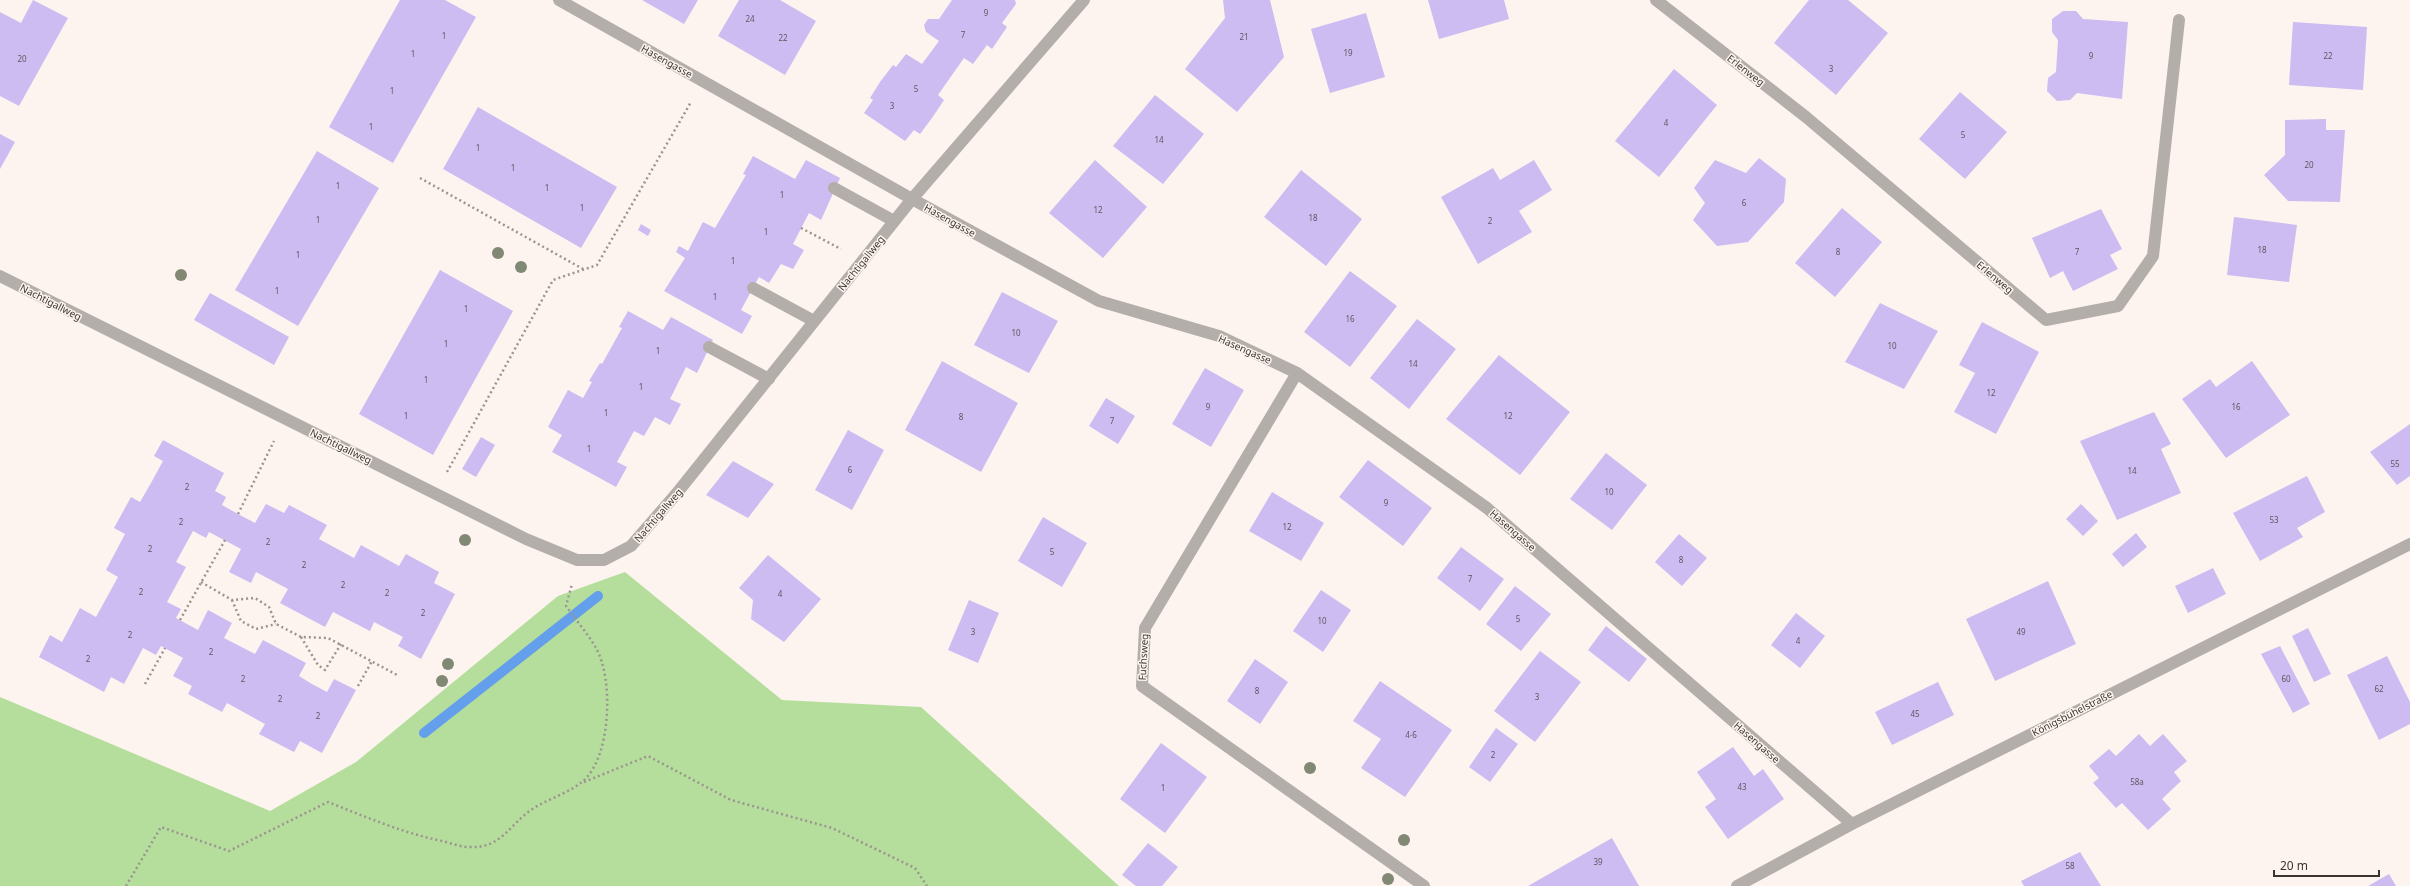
<svg xmlns="http://www.w3.org/2000/svg" width="2410" height="886" viewBox="0 0 2410 886" font-family="'Noto Sans',sans-serif">
  <style>
    .green { fill: #b5de9d }
    .lines { fill: none; stroke-linecap: round; stroke-linejoin: round }
    .stream { stroke: #649feb; stroke-width: 10 }
    .building { fill: #ccbcf2 }
    .path { stroke: #9b948f; stroke-width: 2.5; stroke-dasharray: 2 3; stroke-linecap: butt }
    .lane { stroke: #b4aeaa; stroke-width: 12 }
    .street { stroke: #b4aeaa; stroke-width: 12 }
    .tree { fill: #818873 }
    .labels { text-anchor: middle; stroke-width: 3; stroke-linejoin: round; paint-order: stroke }
    .number-label { font-size: 8px; fill: #5f5761 }
    .street-label { font-size: 10px; fill: #3b3531; stroke: #fdf4ef }
  </style>
  <rect width="100%" height="100%" fill="#fdf4ef"/>
  <path class="green" d="M625 572 782 700 921 707 1119 886H0V697L270 811 356 762 558 596Z"/>
  <g class="lines">
    <path class="stream" d="M424 733 598 596"/>
  </g>
  <path class="building" d="M33 0 68 18 19 106 0 96V12L21 23Z
    M400 0H445L476 17 393 163 329 127Z
    M642 0H698L684 24Z
    M739 0H780L816 21 785 75 718 36Z
    M952 0H1015L1016 4 1002 23 1007 27 992 49 987 45 973 64 964 58 938 95 944 100 932 118 920 134 914 130 905 141 864 113 873 100 870 98 880 82 893 65 896 67 906 54 922 64 939 41 926 32 924 25 928 19H939Z
    M1223 0H1270L1284 57 1237 112 1185 69 1225 18Z
    M1428 0H1504L1509 19 1439 39Z
    M1809 0H1848L1888 33 1836 95 1774 43Z
    M2063 11H2076L2083 19 2128 22 2122 99 2077 93 2070 100 2057 101 2047 91 2048 78 2056 72 2058 40 2052 32V19Z
    M1366 13 1385 77 1330 93 1311 29Z
    M2293 22 2367 27 2363 90 2289 85Z
    M1674 69 1717 105 1659 177 1615 141Z
    M1960 92 2007 132 1965 179 1919 139Z
    M1155 95 1204 134 1163 184 1113 146Z
    M478 107 617 187 581 248 443 169Z
    M2326 119V130H2345L2340 202 2288 201 2264 175 2285 155V120Z
    M0 134 15 142 0 169Z
    M317 151 379 188 298 326 235 290Z
    M753 156 795 179 806 160 840 178 821 220 809 213 793 244 804 250 793 269 781 264 769 283 759 277 741 310 752 316 742 334 664 291 685 258 676 252 679 246 688 251 703 222 715 228 746 175 743 174Z
    M1759 158 1786 179 1784 202 1748 242 1717 246 1693 220 1705 203 1694 188 1715 160 1746 173Z
    M1095 160 1147 207 1103 258 1049 213Z
    M1534 160 1552 190 1519 211 1532 232 1478 264 1441 197 1493 168 1500 180Z
    M1301 170 1362 219 1326 266 1264 217Z
    M1842 208 1882 242 1835 297 1795 263Z
    M2101 209 2122 249 2110 255 2118 269 2073 291 2063 271 2050 278 2032 238Z
    M2234 217 2297 225 2289 282 2227 275Z
    M641 224 651 230 648 236 638 230Z
    M440 270 513 311 433 455 359 414Z
    M1350 271 1397 306 1350 367 1304 332Z
    M1002 292 1058 321 1029 373 974 345Z
    M210 293 289 337 274 365 194 320Z
    M1880 303 1938 331 1904 389 1845 362Z
    M628 311 663 330 671 317 713 340 697 373 686 367 670 399 681 404 670 425 655 417 644 436 634 431 617 462 627 467 616 487 552 452 562 435 548 427 568 390 583 398 592 382 589 381 600 363 602 364 622 328 619 327Z
    M1417 319 1456 349 1409 409 1370 378Z
    M1982 322 2039 352 1996 434 1954 412 1975 373 1959 365Z
    M1499 355 1570 412 1520 475 1446 419Z
    M942 361 1018 403 981 472 905 430Z
    M2252 361 2290 415 2226 458 2182 399 2210 379 2216 387Z
    M1205 368 1244 390 1211 447 1172 424Z
    M1106 398 1135 416 1118 444 1089 426Z
    M2154 412 2171 444 2161 449 2181 493 2117 520 2080 441Z
    M2410 424V476L2397 485 2370 452Z
    M848 430 884 450 852 510 815 490Z
    M481 437 495 445 476 477 462 469Z
    M163 440 224 473 215 491 226 497 222 505 238 514 255 523 266 504 284 513 289 505 327 525 319 539 354 558 361 545 399 566 406 554 439 572 434 583 455 594 421 659 398 646 403 637 374 622 370 631 333 612 325 627 280 603 288 589 256 572 251 583 229 572 241 549 209 532 206 538 193 531 176 562 186 567 167 602 181 609 176 618 198 630 208 610 232 623 224 638 255 654 263 640 306 663 299 676 312 684 327 692 334 679 356 690 322 753 300 741 294 752 259 734 265 724 227 703 222 712 188 694 192 686 173 676 183 658 161 646 156 655 143 648 124 684 111 677 104 692 39 657 50 635 62 642 80 608 96 617 118 577 106 570 125 534 114 528 131 497 140 502 151 483 163 461 154 456Z
    M1606 453 1647 485 1612 530 1570 499Z
    M1368 460 1432 508 1403 546 1339 497Z
    M733 461 774 484 748 518 706 495Z
    M2307 476 2325 512 2297 528 2303 537 2260 561 2233 513Z
    M1272 492 1324 523 1301 561 1249 531Z
    M2081 504 2098 521 2083 536 2066 519Z
    M1043 517 1087 543 1062 587 1018 561Z
    M2136 533 2147 547 2123 567 2112 554Z
    M1679 534 1707 558 1682 586 1655 562Z
    M1461 547 1504 579 1480 611 1437 578Z
    M768 555 821 599 784 642 751 619 753 600 739 588Z
    M2213 568 2226 594 2188 613 2175 586Z
    M2048 581 2076 644 1995 681 1966 619Z
    M1515 586 1551 614 1521 651 1486 624Z
    M1321 590 1351 610 1323 652 1293 631Z
    M969 600 999 613 978 663 948 650Z
    M1796 613 1825 636 1800 668 1771 645Z
    M1606 626 1647 659 1629 682 1588 650Z
    M2308 628 2331 674 2314 682 2292 636Z
    M2280 646 2310 704 2293 713 2261 654Z
    M1540 651 1581 682 1535 742 1494 711Z
    M2387 656 2410 702V724L2379 740 2347 675Z
    M1255 659 1288 682 1260 724 1227 701Z
    M1380 681 1452 730 1405 797 1361 768 1381 739 1353 721Z
    M1938 682 1954 715 1892 745 1875 712Z
    M1496 728 1518 744 1490 782 1469 767Z
    M2139 734 2150 746 2163 734 2187 761 2174 772 2181 781 2162 799 2171 809 2148 830 2122 803 2116 808 2093 783 2099 778 2089 766 2109 749 2116 756Z
    M1161 743 1207 777 1165 833 1120 799Z
    M1733 747 1754 776 1763 769 1784 799 1728 839 1705 807 1716 799 1697 772Z
    M1612 838 1639 886H1528Z
    M1148 843 1178 867 1162 886H1136L1122 875Z
    M2080 852 2101 886H2024L2021 881Z
    M2389 874 2396 886H2368Z"/>
  <g class="lines">
    <path class="path" d="M420 178 583 269
      M801 228 841 249
      M447 472 553 280 597 265 691 102
      M238 514 274 441
      M201 582 232 600 255 598 269 607 276 624 301 637 328 638 399 676
      M232 600 241 621 256 629 276 624
      M180 620 225 540
      M301 637 318 665 325 670 341 644
      M145 684 165 648
      M358 686 372 661
      M584 782 648 756 731 800 832 828 915 868 927 886
      M126 886 161 827 229 851 328 802C366 817 403 833 442 841 451 843 460 847 469 847 501 849 509 825 531 810 547 799 567 794 582 782 611 759 614 679 596 648 588 634 576 620 566 606L572 584"/>
    <path class="lane" d="M834 188 894 221
      M753 288 814 321
      M709 347 769 379"/>
    <path class="street" d="M559 0 912 199 1099 301 1219 336 1297 373 1487 508 1852 824
      M1656 0 1806 117 2046 320 2118 306 2153 256 2179 20
      M0 276 526 539 577 560H604L631 546 677 493 912 199 1084 0
      M1297 373 1145 628 1142 686 1424 886
      M1737 886 1852 824 2410 544"/>
  </g>
  <g class="tree">
    <circle cx="498" cy="253" r="6"/>
    <circle cx="521" cy="267" r="6"/>
    <circle cx="181" cy="275" r="6"/>
    <circle cx="465" cy="540" r="6"/>
    <circle cx="448" cy="664" r="6"/>
    <circle cx="442" cy="681" r="6"/>
    <circle cx="1310" cy="768" r="6"/>
    <circle cx="1404" cy="840" r="6"/>
    <circle cx="1388" cy="879" r="6"/>
  </g>
  <g class="labels">
    <g class="number-label">
      <text x="986" y="16">9</text>
      <text x="750" y="22">24</text>
      <text x="963" y="38">7</text>
      <text x="444" y="39">1</text>
      <text x="1244" y="40">21</text>
      <text x="783" y="41">22</text>
      <text x="1348" y="56">19</text>
      <text x="413" y="57">1</text>
      <text x="2091" y="59">9</text>
      <text x="2328" y="59">22</text>
      <text x="22" y="62">20</text>
      <text x="1831" y="72">3</text>
      <text x="916" y="92">5</text>
      <text x="392" y="94">1</text>
      <text x="892" y="109">3</text>
      <text x="1666" y="126">4</text>
      <text x="371" y="130">1</text>
      <text x="1963" y="138">5</text>
      <text x="1159" y="143">14</text>
      <text x="478" y="151">1</text>
      <text x="2309" y="168">20</text>
      <text x="513" y="171">1</text>
      <text x="338" y="189">1</text>
      <text x="547" y="191">1</text>
      <text x="782" y="198">1</text>
      <text x="1744" y="206">6</text>
      <text x="582" y="211">1</text>
      <text x="1098" y="213">12</text>
      <text x="1313" y="221">18</text>
      <text x="318" y="223">1</text>
      <text x="1490" y="224">2</text>
      <text x="766" y="235">1</text>
      <text x="2262" y="253">18</text>
      <text x="1838" y="255">8</text>
      <text x="2077" y="255">7</text>
      <text x="298" y="258">1</text>
      <text x="733" y="264">1</text>
      <text x="277" y="294">1</text>
      <text x="715" y="300">1</text>
      <text x="466" y="312">1</text>
      <text x="1350" y="322">16</text>
      <text x="1016" y="336">10</text>
      <text x="446" y="347">1</text>
      <text x="1892" y="349">10</text>
      <text x="658" y="354">1</text>
      <text x="1413" y="367">14</text>
      <text x="426" y="383">1</text>
      <text x="641" y="390">1</text>
      <text x="1991" y="396">12</text>
      <text x="1208" y="410">9</text>
      <text x="2236" y="410">16</text>
      <text x="606" y="416">1</text>
      <text x="406" y="419">1</text>
      <text x="1508" y="419">12</text>
      <text x="961" y="420">8</text>
      <text x="1112" y="424">7</text>
      <text x="589" y="452">1</text>
      <text x="2395" y="467">55</text>
      <text x="850" y="473">6</text>
      <text x="2132" y="474">14</text>
      <text x="187" y="490">2</text>
      <text x="1609" y="495">10</text>
      <text x="1386" y="506">9</text>
      <text x="2274" y="523">53</text>
      <text x="181" y="525">2</text>
      <text x="1287" y="530">12</text>
      <text x="268" y="545">2</text>
      <text x="150" y="552">2</text>
      <text x="1052" y="555">5</text>
      <text x="1681" y="563">8</text>
      <text x="304" y="568">2</text>
      <text x="1470" y="582">7</text>
      <text x="343" y="588">2</text>
      <text x="141" y="595">2</text>
      <text x="387" y="596">2</text>
      <text x="780" y="597">4</text>
      <text x="423" y="616">2</text>
      <text x="1518" y="622">5</text>
      <text x="1322" y="624">10</text>
      <text x="973" y="635">3</text>
      <text x="2021" y="635">49</text>
      <text x="130" y="638">2</text>
      <text x="1798" y="644">4</text>
      <text x="211" y="655">2</text>
      <text x="88" y="662">2</text>
      <text x="243" y="682">2</text>
      <text x="2286" y="682">60</text>
      <text x="2379" y="692">62</text>
      <text x="1257" y="694">8</text>
      <text x="1537" y="700">3</text>
      <text x="280" y="702">2</text>
      <text x="1915" y="717">45</text>
      <text x="318" y="719">2</text>
      <text x="1411" y="738">4-6</text>
      <text x="1493" y="758">2</text>
      <text x="2137" y="785">58a</text>
      <text x="1742" y="790">43</text>
      <text x="1163" y="791">1</text>
      <text x="1598" y="865">39</text>
      <text x="2070" y="869">58</text>
    </g>
    <g class="street-label">
      <text transform="translate(667 61) rotate(29)" y="4">Hasengasse</text>
      <text transform="translate(1746 70) rotate(38)" y="4">Erlenweg</text>
      <text transform="translate(950 220) rotate(29)" y="4">Hasengasse</text>
      <text transform="translate(861 263) rotate(-51)" y="4">Nachtigallweg</text>
      <text transform="translate(1995 277) rotate(40)" y="4">Erlenweg</text>
      <text transform="translate(51 302) rotate(27)" y="4">Nachtigallweg</text>
      <text transform="translate(1245 349) rotate(24)" y="4">Hasengasse</text>
      <text transform="translate(341 446) rotate(26)" y="4">Nachtigallweg</text>
      <text transform="translate(658 515) rotate(-49)" y="4">Nachtigallweg</text>
      <text transform="translate(1513 530) rotate(41)" y="4">Hasengasse</text>
      <text transform="translate(1143 657) rotate(-87)" y="4">Fuchsweg</text>
      <text transform="translate(2072 713) rotate(-27)" y="4">Königsbühelstraße</text>
      <text transform="translate(1757 742) rotate(41)" y="4">Hasengasse</text>
    </g>
  </g>
  <path d="M2274 870v6h105v-6" fill="none" stroke="#3b3531" stroke-width="2"/>
  <text x="2280" y="870" font-size="12" fill="#3b3531" stroke="#fdf4ef" stroke-width="3" paint-order="stroke">20 m</text>
</svg>
